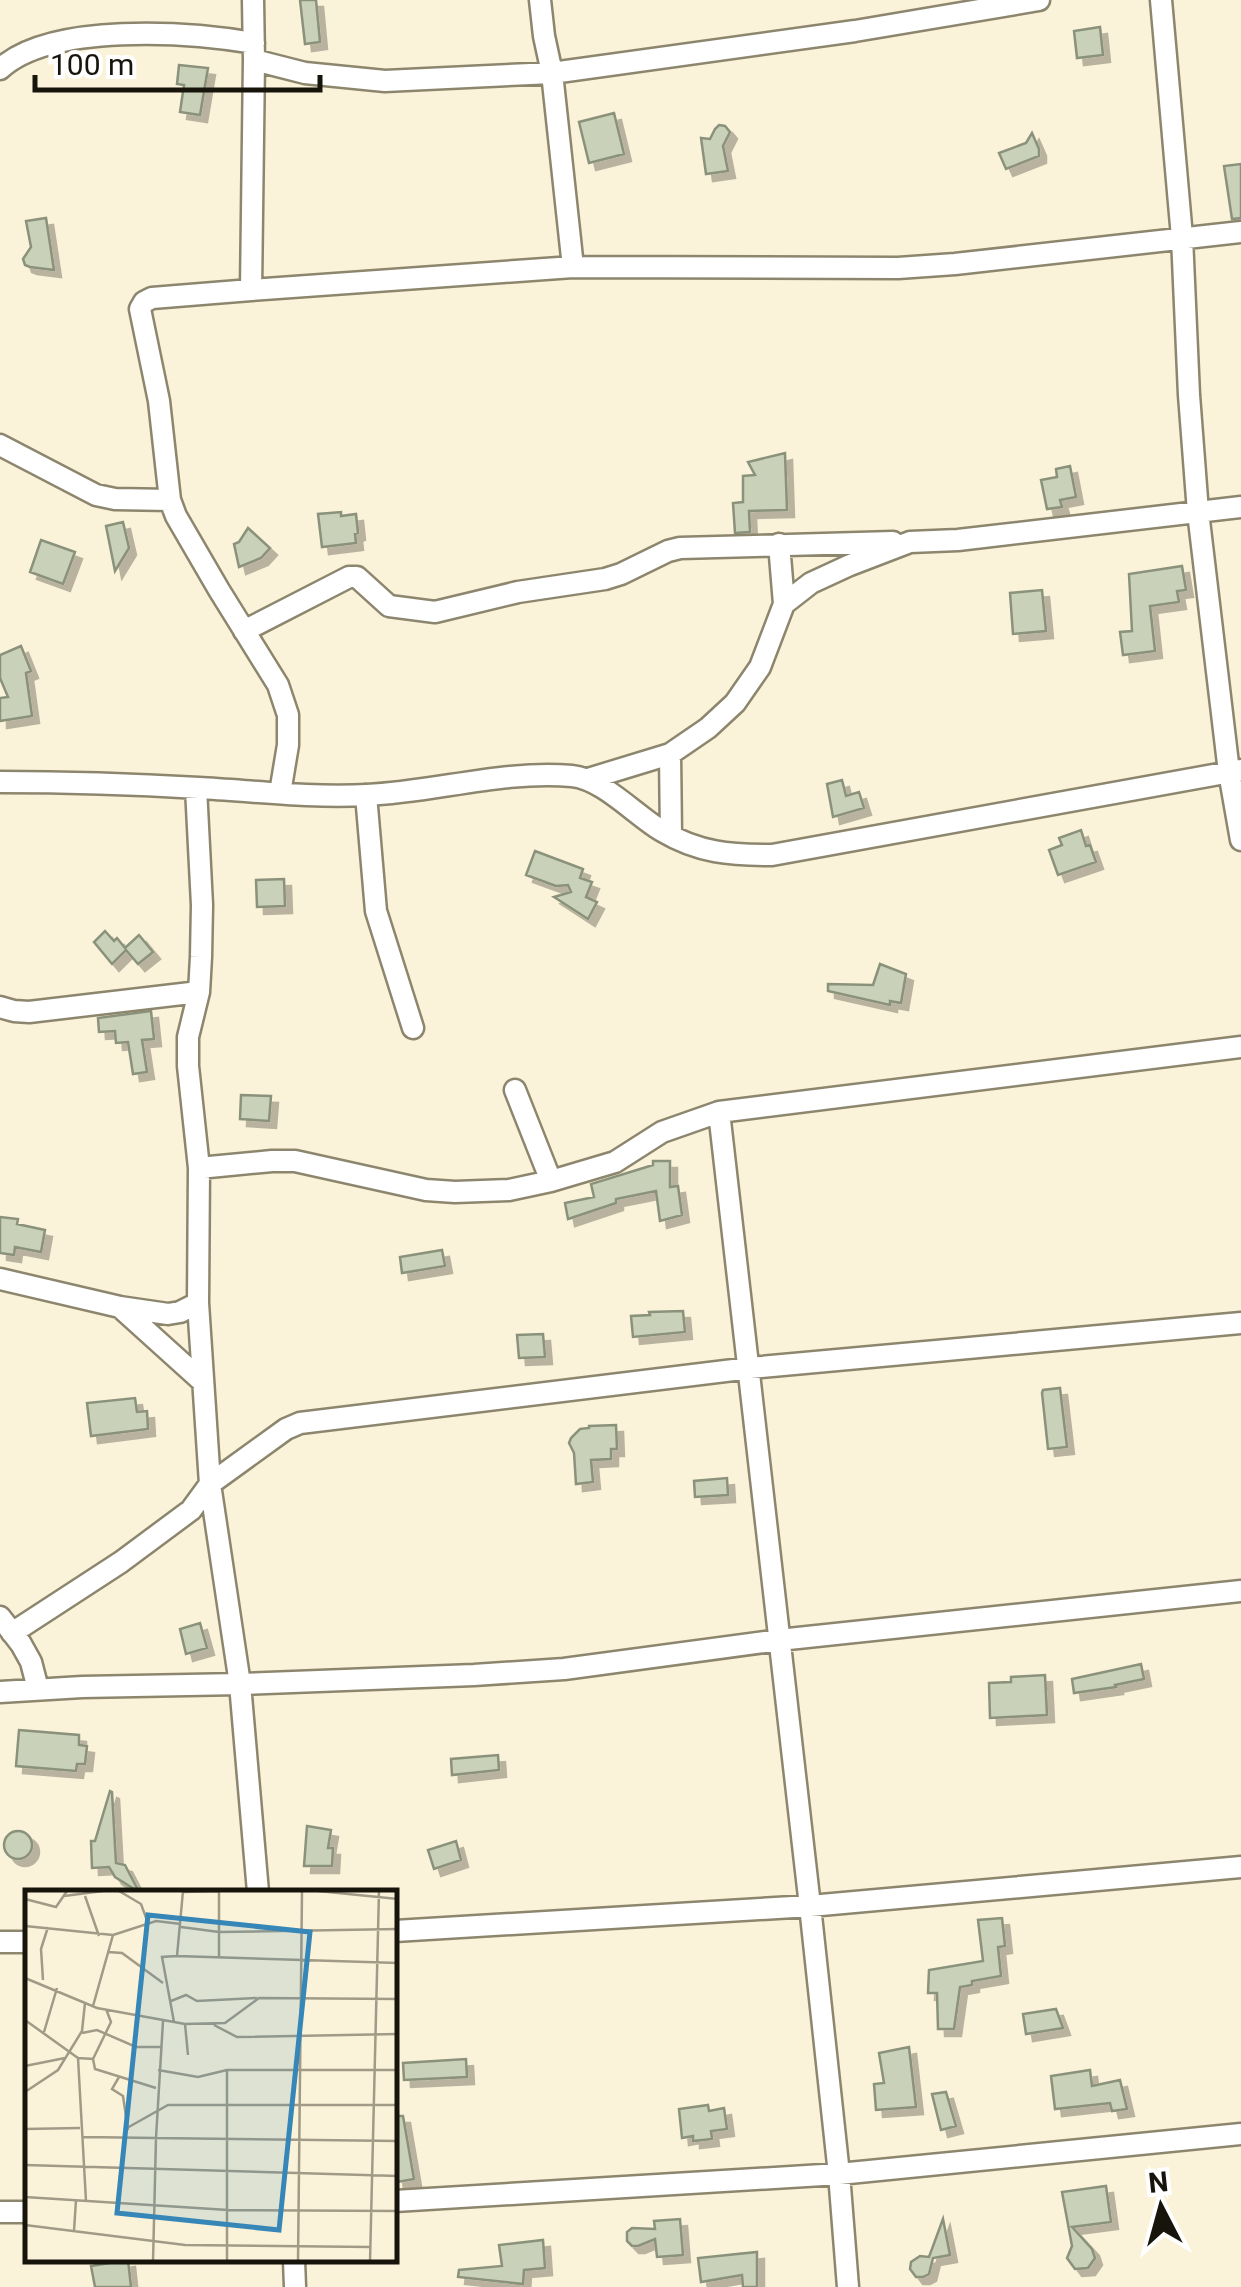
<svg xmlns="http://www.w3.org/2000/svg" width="1241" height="2287" viewBox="0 0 1241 2287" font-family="Roboto,sans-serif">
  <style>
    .building { fill: #c9d1b8; stroke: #8b927b; stroke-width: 2.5; filter: url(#shadow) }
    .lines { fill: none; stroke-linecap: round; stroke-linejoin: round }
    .minor-casing { stroke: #8d866e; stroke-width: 25 }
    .minor { stroke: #fff; stroke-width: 20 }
    .inset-road { fill: none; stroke: #a09a87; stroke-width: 2.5 }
    .view { fill: #3686b7; fill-opacity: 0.15; stroke: #3686b7; stroke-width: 5 }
    .inset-edge { fill: none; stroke: #17140c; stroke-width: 5 }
  </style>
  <defs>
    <filter id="shadow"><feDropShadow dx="7" dy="7" stdDeviation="0" flood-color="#0004"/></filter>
  </defs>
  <rect width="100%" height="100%" fill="#fbf3d9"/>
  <path class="building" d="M300 0H316L320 42 305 44Z
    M1100 27 1103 55 1077 58 1074 31Z
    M179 65 208 68 200 115 180 112 184 85 177 84Z
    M614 113 624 154 589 163 579 122Z
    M719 125 725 126 730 132 723 146 728 171 706 174 701 138 710 139 715 129Z
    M1032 133 1039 149V156L1006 169 999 153 1026 143Z
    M1241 164V218L1232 219 1224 166Z
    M46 218 54 270 30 267 25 265 23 259 31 247 26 221Z
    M785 453 787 510 749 511 750 532 735 533 733 503 743 502V476L755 475 748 462Z
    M1070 466 1076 497 1060 500 1062 507 1047 509 1041 480 1057 477 1056 469Z
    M341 512V516L356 514 358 533 355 534 356 543 322 547 318 514Z
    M123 522 129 548 115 571 106 526Z
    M248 528 270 548 261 558 239 567 234 544 239 542Z
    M41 540 75 552 63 584 30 572Z
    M1182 566 1186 590 1177 591 1179 602 1150 606 1155 651 1123 655 1120 632 1132 631 1129 574Z
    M1042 590 1046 631 1013 634 1010 593Z
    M21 646 31 671 26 673 32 716 0 721V698L8 697 0 678V655Z
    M842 780 846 796 859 792 864 808 833 817 827 784Z
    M1081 830 1086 846 1090 845 1096 862 1058 875 1049 850 1062 845 1059 838Z
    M535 851 583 869 580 878 592 882 586 897 597 902 588 919 554 897 571 892 568 885 556 886 526 875Z
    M284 879 285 906 257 907 256 880Z
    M105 931 114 941 117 938 125 948 139 935 153 952 138 964 126 950 112 964 94 942Z
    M880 964 906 974 901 1003 890 1001V1005L828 991V984L873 985Z
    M151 1011 154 1039 142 1040 147 1072 133 1074 128 1042 116 1043 115 1031 99 1032 98 1018Z
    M241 1095 271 1096 269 1121 240 1119Z
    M653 1161H670V1187L678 1186 682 1215 660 1221 656 1191 616 1199V1203L568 1219 565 1203 594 1197 591 1184 653 1165Z
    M0 1217 18 1219 17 1224 45 1230 41 1252 15 1247 14 1255 0 1253Z
    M442 1250 445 1266 402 1273 400 1257Z
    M683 1311 685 1332 633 1337 631 1316 650 1315 649 1312Z
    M543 1334 545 1357 519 1358 517 1335Z
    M1060 1388 1067 1447 1048 1449 1042 1393 1043 1390Z
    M135 1398 137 1412 147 1411 148 1429 91 1436 87 1403Z
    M616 1425 617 1449H611V1459L591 1460 593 1482 576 1484 574 1453 569 1443 571 1438 580 1429 589 1428V1426Z
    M727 1478 728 1495 695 1497 694 1481Z
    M200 1623 207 1648 186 1654 180 1629Z
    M1141 1664 1144 1679 1115 1685 1116 1687 1074 1693 1072 1679Z
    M1045 1675 1047 1715 990 1718 989 1683 1011 1682V1677Z
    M19 1730 79 1735V1745L87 1746 85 1764H77L76 1771 16 1766Z
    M498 1755 499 1770 452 1775 451 1759Z
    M110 1791 112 1792 116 1863 125 1865 139 1892 115 1877 109 1867 92 1868 91 1841H95Z
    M307 1826 331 1830 328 1848H333L332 1866H304Z
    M4 1845a14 14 0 1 1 28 0a14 14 0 1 1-28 0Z
    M456 1841 461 1860 434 1869 428 1850Z
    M1002 1918 1005 1946 998 1947 1001 1976 972 1981V1985L960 1987 954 2029H938L937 1993H928L929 1970 983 1961 978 1920Z
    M1056 2009 1063 2028 1026 2034 1023 2014Z
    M909 2047 916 2107 876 2110 874 2084 884 2083 879 2053Z
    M466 2059 467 2077 404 2080 403 2063Z
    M1090 2070 1092 2086 1120 2080 1127 2109 1112 2111 1110 2103 1055 2109 1051 2076Z
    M946 2092 956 2126 941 2130 932 2094Z
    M708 2105 709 2111 724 2108 727 2129 711 2131 712 2139 693 2141V2136L682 2138 679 2109Z
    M395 2116H403L414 2179 397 2182 395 2168Z
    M1106 2186 1111 2222 1072 2227 1092 2249 1095 2258 1088 2268 1075 2269 1067 2258 1072 2246 1062 2192Z
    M680 2219 683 2255 657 2257 655 2239 638 2246H632L627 2241V2232L632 2228 655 2229 654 2221Z
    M943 2219 950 2255 933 2258 929 2274 923 2277H916L910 2269 911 2262 920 2256 929 2257Z
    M543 2240 545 2268 524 2270 523 2284 458 2277 459 2270 502 2266 499 2245Z
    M757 2252V2287H743L742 2275 701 2282 698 2258Z
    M128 2260 131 2287H95L91 2266Z"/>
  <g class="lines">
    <defs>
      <path id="minor" d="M253 0 254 60 251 290 573 267 898 268 955 264 1241 232
        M540 0 544 36 552 73 573 267
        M1161 0 1182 237 1189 395 1198 512 1229 772 1241 840
        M254 60 305 73 385 81 552 73 855 31 1039 0
        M0 69C51 22 189 32 254 43
        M251 290 152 298 144 302 140 309 159 401 170 500 176 516 219 590 278 685 288 715V745L280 793
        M0 445 96 495 115 499 170 500
        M779 544 784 604
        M244 631 349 577H357L389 606 435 612 518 592 605 579 621 574 668 551 680 548 893 542
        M670 754 671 835
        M588 779 670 754 708 728 735 703 760 667 784 604 811 583 850 565 910 542 958 540 1241 507
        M0 782C66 782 132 784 199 788 254 791 311 798 367 795 435 792 503 770 572 776 603 779 635 815 662 831 699 853 730 855 772 855L1241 770
        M196 788 202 905 201 957 199 992 188 1037V1066L199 1168 198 1303 210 1484 240 1684 474 1675 564 1669 779 1640 1241 1591
        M366 795 376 911 413 1028
        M0 1007 14 1011 29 1012 199 992
        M515 1090 551 1181
        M199 1168 272 1161H295L426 1190 455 1192 509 1190 551 1181 615 1162 662 1132 719 1112
        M0 1279 120 1307 168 1314 180 1312 198 1303
        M121 1308 203 1382
        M0 1617 21 1644 31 1662 38 1689
        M12 1633 121 1562 191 1510 210 1484 286 1429 300 1423 750 1368 1241 1323
        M0 1692 82 1687 240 1684 258 1892
        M395 1931 810 1906 1241 1867
        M0 1942H28
        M395 2201 839 2174 1241 2134
        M0 2212H28
        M294 2260 295 2287
        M848 2287 839 2174 810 1906 719 1112 1241 1047"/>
    </defs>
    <use href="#minor" class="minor-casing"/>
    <use href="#minor" class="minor"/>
  </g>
  <g transform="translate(25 1890)">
    <rect width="372" height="372" fill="#fbf3d9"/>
    <path class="inset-road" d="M94 1 116 14 123 33M158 1 152 66 373 73M293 1 373 9M158 2 195 1M39 6 78 1M60 6 74 46M0 9 31 17 42 1M0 36 88 45M156 37 194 42 373 39M83 62 97 63 138 93M194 68V1M0 88 72 118 160 134 200 133 234 108 373 109M18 90 16 59 23 37M146 111 161 105 172 111 232 108M68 116 88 45 131 31 156 34M0 130 53 168 68 169 70 179 131 198M138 131 131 248 373 251M149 132 137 67 151 66M160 134 163 165M189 135 212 147 373 144M19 142 32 98M57 143 72 140 111 157H136M53 168 61 311M68 169 86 132 81 119M0 176 40 168M133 180 173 187 202 180M94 187 87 199 98 206 103 240M0 202 33 180 57 141 60 113M102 238 143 215H373M0 239 55 238M58 247 131 248 128 372M0 275 373 286M0 307 203 320 373 321M0 335 160 355 345 357M49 341 51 310M202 372V180H373M273 372 277 1M345 372 354 1"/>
    <path class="view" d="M123 25 285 42 254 340 92 323Z"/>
    <rect width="372" height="372" class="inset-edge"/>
  </g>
  <g transform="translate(1161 2207) rotate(354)" stroke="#ffffff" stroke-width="8" paint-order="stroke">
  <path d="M0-8L18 38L0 25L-18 38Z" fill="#17140c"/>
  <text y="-15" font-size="28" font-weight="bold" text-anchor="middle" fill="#17140c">N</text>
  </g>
  <path d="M35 75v15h285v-15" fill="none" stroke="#17140c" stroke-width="5"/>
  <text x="50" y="75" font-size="30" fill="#17140c" stroke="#ffffff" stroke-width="8" paint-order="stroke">100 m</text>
</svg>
